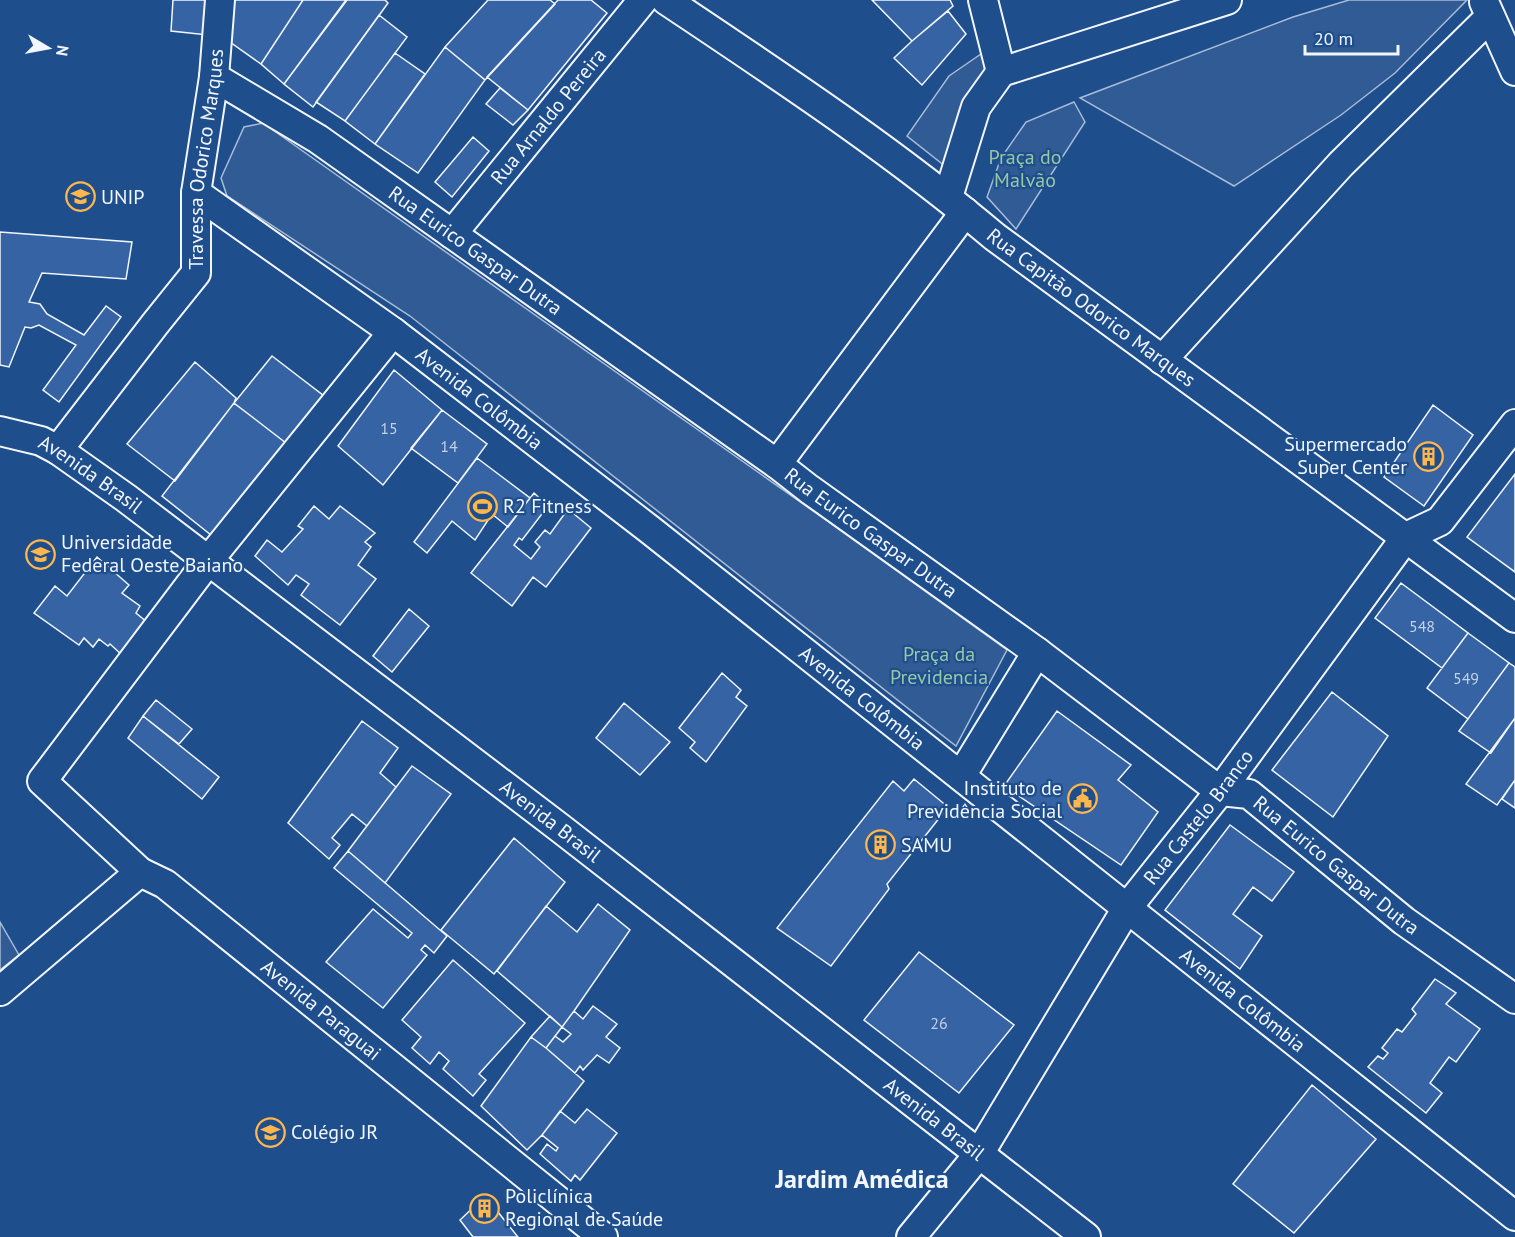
<svg xmlns="http://www.w3.org/2000/svg" width="1515" height="1237" viewBox="0 0 1515 1237" font-family="'PT Sans',sans-serif">
  <style>
    .built { fill: #305b95; stroke: #a8bbd7; stroke-width: 1.5 }
    .building { fill: #3563a3; stroke: #f2f6ff; stroke-width: 1.5 }
    .lines { fill: none; stroke-linecap: round; stroke-linejoin: round }
    .minor-casing { stroke: #f2f6ff; stroke-width: 32 }
    .minor { stroke: #1f4e8c; stroke-width: 28 }
    .labels { text-anchor: middle; stroke-width: 4.5; stroke-linejoin: round; paint-order: stroke }
    .number-label { font-size: 16px; fill: #c3d1e8 }
    .street-label { font-size: 20px; fill: #f2f6ff; stroke: #1f4e8c }
    .park-label { font-size: 20px; fill: #97c8a6; stroke: #1f4e8c }
    .poi-label { font-size: 20px; fill: #f2f6ff; stroke: #1f4e8c; text-anchor: start }
    .district-label { font-size: 26px; font-weight: bold; fill: #f2f6ff; stroke: #1f4e8c }
  </style>
  <rect width="100%" height="100%" fill="#1f4e8c"/>
  <path class="built" d="M1349 0H1467L1395 73 1341 115 1234 186 1080 98 1293 17Z
    M994 45 955 174 907 136 949 76Z
    M1074 102 1085 122 1016 229 987 197 1001 158 1026 122Z
    M263 123 823 518 1007 650 956 746 410 316 227 196 221 178 244 127Z
    M0 922 19 955 0 970Z"/>
  <path class="building" d="M173 0H212L208 35 171 31Z
    M232 0H303L261 64 227 40Z
    M303 0H346L284 84 261 64Z
    M347 0H385L388 3 313 107 284 84Z
    M488 0H550L555 4 485 80 445 47Z
    M558 0H591L607 13 528 110 487 77Z
    M872 0H950L953 6 912 41Z
    M948 11 966 34 922 85 894 58 912 41Z
    M379 15 407 37 345 121 316 102Z
    M445 47 485 80 418 173 375 144Z
    M395 53 425 74 375 144 345 121Z
    M500 88 528 110 513 125 486 104Z
    M473 137 489 151 452 197 435 182Z
    M0 232 132 242 126 279 42 273 29 302 40 304 47 314 84 335 106 306 121 317 59 402 43 390 76 345 39 325 31 328 25 327 9 367 0 365Z
    M272 356 324 396 286 443 234 403Z
    M195 362 236 398 234 403 175 481 127 444Z
    M394 370 442 410 383 485 338 446Z
    M234 403 286 443 211 535 162 496Z
    M1433 405 1473 435 1424 506 1384 477Z
    M442 410 487 444 458 483 411 448Z
    M477 458 530 498 508 527 492 514 475 540 452 521 427 553 414 542Z
    M1515 474V572L1467 537Z
    M534 493 548 506 522 540 519 538 514 545 531 559 540 547 535 542 545 530 550 534 568 509 591 528 546 587 533 577 512 606 471 573Z
    M314 506 329 519 340 506 375 533 365 542 371 547 358 565 376 579 340 625 301 595 309 584 296 575 288 585 255 556 267 540 282 552 303 529 298 526Z
    M97 557 129 585 122 593 140 606 136 613 147 622 122 655 110 644 108 646 99 639 93 647 84 638 79 645 34 613 55 586 67 596Z
    M1401 583 1468 633 1442 668 1375 618Z
    M409 609 429 626 392 672 373 656Z
    M1468 633 1509 663 1468 719 1427 688Z
    M1509 663 1515 667V718L1491 753 1459 731Z
    M722 673 741 690 736 697 747 706 706 762 690 748 695 742 679 728Z
    M1332 692 1388 736 1333 817 1272 770Z
    M156 700 192 729 179 744 143 716Z
    M624 703 670 742 640 775 596 738Z
    M1057 711 1131 765 1118 780 1158 812 1121 865 1004 786Z
    M143 716 219 777 202 799 128 738Z
    M1515 718V780L1497 805 1466 784Z
    M362 721 398 748 380 773 396 787 367 826 352 814 332 838 340 845 329 859 288 823Z
    M412 766 451 794 385 883 348 851Z
    M914 779 948 807 887 884 889 889 831 966 777 928 893 781 904 791Z
    M1515 780V808L1502 799Z
    M1230 825 1294 872 1272 901 1253 887 1233 914 1262 936 1240 969 1165 910Z
    M514 838 565 882 494 974 441 930Z
    M348 851 447 936 434 953 425 945 421 950 427 955 383 1008 326 962 373 909 408 938 412 933 334 868Z
    M598 904 630 930 574 1011 562 1027 497 971 546 906 577 932Z
    M919 952 1014 1025 959 1093 864 1020Z
    M453 960 525 1023 479 1074 486 1080 473 1096 443 1069 449 1061 439 1052 430 1064 412 1048 421 1037 402 1020Z
    M1435 979 1456 993 1446 1004 1480 1029 1456 1062 1449 1057 1430 1083 1442 1093 1426 1113 1368 1067 1378 1056 1383 1059 1388 1053 1382 1048 1397 1029 1402 1032 1416 1014 1412 1009Z
    M593 1006 617 1024 606 1037 620 1048 609 1063 597 1055 583 1070 580 1066 575 1073 546 1048 555 1036 563 1042 571 1034 562 1027 574 1011 583 1019Z
    M550 1016 562 1027 546 1048 531 1037Z
    M531 1037 546 1048 584 1081 542 1135 527 1150 481 1106Z
    M1312 1085 1376 1139 1294 1233 1233 1184Z
    M587 1109 617 1133 580 1180 575 1175 571 1181 540 1154 547 1144 556 1151 558 1148 542 1135 560 1111 575 1123Z
    M485 1196 518 1237H473L460 1220Z"/>
  <g class="lines">
    <defs>
      <g id="minor">
        <path id="s1" d="M666 0C778 75 892 150 995 237L1515 618"/>
        <path d="M983 0 1001 72"/>
        <path d="M1484 2 1515 71"/>
        <path id="s2" d="M214 77 318 139 777 464 809 489 1037 652 1220 791 1249 794 1404 921 1515 999"/>
        <path id="s3" d="M196 193 393 332 649 529 1515 1216"/>
        <path d="M948 197 976 107 1001 72 1227 0"/>
        <path id="s4" d="M452 234 643 0"/>
        <path id="s5" d="M393 332 208 561 42 781 140 872 165 884 603 1237"/>
        <path d="M1162 360 1341 164 1490 17"/>
        <path id="s6" d="M0 431 41 441 58 450 126 498 560 828 1086 1237"/>
        <path id="s7" d="M58 450 155 324 196 273V193L214 77 220 0"/>
        <path d="M777 464 965 212"/>
        <path d="M961 776 1037 652"/>
        <path d="M0 991 140 872"/>
        <path id="s8" d="M911 1237 979 1154 1127 908 1220 791 1406 537 1440 521 1515 424"/>
      </g>
    </defs>
    <use href="#minor" class="minor-casing"/>
    <use href="#minor" class="minor"/>
  </g>
  <defs>
    <symbol id="university-ring" viewBox="-11 -11 22 22"><circle r="9.5" fill="#1f4e8c" stroke="#ffb74d" stroke-width="1.5"/><path d="M0-5L7-2L0 1L-7-2ZM-4 1L0 2.5L4 1V4Q0 6-4 4Z" fill="#ffb74d"/></symbol>
    <symbol id="building-ring" viewBox="-11 -11 22 22"><circle r="9.5" fill="#1f4e8c" stroke="#ffb74d" stroke-width="1.5"/><path d="M-4-6H4V6H1V3H-1V6H-4ZM-2.5-4.3h1.7v1.8h-1.7ZM.8-4.3h1.7v1.8H.8ZM-2.5-1h1.7V.8h-1.7ZM.8-1h1.7V.8H.8Z" fill="#ffb74d"/></symbol>
    <symbol id="stadium-ring" viewBox="-11 -11 22 22"><circle r="9.5" fill="#1f4e8c" stroke="#ffb74d" stroke-width="1.5"/><path d="M0-5a6.5 5 0 1 0 0 10a6.5 5 0 1 0 0-10ZM-3.5-1.8h7v3.6h-7Z" fill="#ffb74d"/></symbol>
    <symbol id="civic-ring" viewBox="-11 -11 22 22"><circle r="9.5" fill="#1f4e8c" stroke="#ffb74d" stroke-width="1.5"/><path d="M-.6-6.5H3V-4.5H.6V-3L4-1V1h2V6H-6V1h2V-1L-.6-3ZM-1.2 2.5V6h2.4V2.5Z" fill="#ffb74d"/></symbol>
    <symbol id="school-ring" viewBox="-11 -11 22 22"><circle r="9.5" fill="#1f4e8c" stroke="#ffb74d" stroke-width="1.5"/><path d="M0-5L7-2L0 1L-7-2ZM-4 1L0 2.5L4 1V4Q0 6-4 4Z" fill="#ffb74d"/></symbol>
  </defs>
  <g fill-rule="evenodd">
    <use href="#university-ring" x="64" y="180" width="33" height="33"/>
    <use href="#building-ring" x="1412" y="440" width="33" height="33"/>
    <use href="#stadium-ring" x="466" y="490" width="33" height="33"/>
    <use href="#university-ring" x="24" y="538" width="33" height="33"/>
    <use href="#civic-ring" x="1066" y="782" width="33" height="33"/>
    <use href="#building-ring" x="864" y="828" width="33" height="33"/>
    <use href="#school-ring" x="254" y="1116" width="33" height="33"/>
    <use href="#building-ring" x="468" y="1192" width="33" height="33"/>
  </g>
  <g class="labels">
    <g class="number-label">
      <text x="389" y="434">15</text>
      <text x="449" y="452">14</text>
      <text x="1422" y="632">548</text>
      <text x="1466" y="684">549</text>
      <text x="939" y="1029">26</text>
    </g>
    <g class="street-label">
      <text dy="7" stroke="none"><textPath href="#s4" startOffset="152">Rua Arnaldo Pereira</textPath></text>
      <text dy="7" stroke="none"><textPath href="#s7" startOffset="339">Travessa Odorico Marques</textPath></text>
      <text dy="7" stroke="none"><textPath href="#s2" startOffset="314">Rua Eurico Gaspar Dutra</textPath></text>
      <text dy="7" stroke="none"><textPath href="#s1" startOffset="525">Rua Capitão Odorico Marques</textPath></text>
      <text dy="7" stroke="none"><textPath href="#s3" startOffset="350">Avenida Colômbia</textPath></text>
      <text dy="7" stroke="none"><textPath href="#s6" startOffset="102">Avenida Brasil</textPath></text>
      <text dy="7" stroke="none"><textPath href="#s2" startOffset="800">Rua Eurico Gaspar Dutra</textPath></text>
      <text dy="7" stroke="none"><textPath href="#s3" startOffset="836">Avenida Colômbia</textPath></text>
      <text dy="7" stroke="none"><textPath href="#s8" startOffset="510">Rua Castelo Branco</textPath></text>
      <text dy="7" stroke="none"><textPath href="#s6" startOffset="678">Avenida Brasil</textPath></text>
      <text dy="7" stroke="none"><textPath href="#s2" startOffset="1376">Rua Eurico Gaspar Dutra</textPath></text>
      <text dy="7" stroke="none"><textPath href="#s3" startOffset="1322">Avenida Colômbia</textPath></text>
      <text dy="7" stroke="none"><textPath href="#s5" startOffset="932">Avenida Paraguai</textPath></text>
      <text dy="7" stroke="none"><textPath href="#s6" startOffset="1164">Avenida Brasil</textPath></text>
    </g>
    <g class="park-label">
      <text x="1025" y="164">Praça do<tspan x="1025" dy="23">Malvão</tspan></text>
      <text x="939" y="661">Praça da<tspan x="939" dy="23">Previdencia</tspan></text>
    </g>
    <g class="poi-label">
      <text x="101" y="204">UNIP</text>
      <text x="1407" y="451" text-anchor="end">Supermercado<tspan x="1407" dy="23">Super Center</tspan></text>
      <text x="503" y="513">R2 Fitness</text>
      <text x="61" y="549">Universidade<tspan x="61" dy="23">Federal Oeste Baiano</tspan></text>
      <text x="1062" y="795" text-anchor="end">Instituto de<tspan x="1062" dy="23">Previdência Social</tspan></text>
      <text x="901" y="852">SAMU</text>
      <text x="291" y="1139">Colégio JR</text>
      <text x="505" y="1203">Policlínica<tspan x="505" dy="23">Regional de Saúde</tspan></text>
    </g>
    <g class="district-label">
      <text x="862" y="1188">Jardim Amédica</text>
    </g>
  </g>
  <g transform="translate(48 48) rotate(100)" stroke="#1f4e8c" stroke-width="4.5" paint-order="stroke">
  <path d="M0-4.5L10 22L0 15L-10 22Z" fill="#f2f6ff"/>
  <text y="-9" font-size="16" font-weight="bold" text-anchor="middle" fill="#f2f6ff">N</text>
  </g>
  <path d="M1305 45v9h93v-9" fill="none" stroke="#f2f6ff" stroke-width="3"/>
  <text x="1314" y="45" font-size="18" fill="#f2f6ff" stroke="#1f4e8c" stroke-width="4.5" paint-order="stroke">20 m</text>
</svg>
